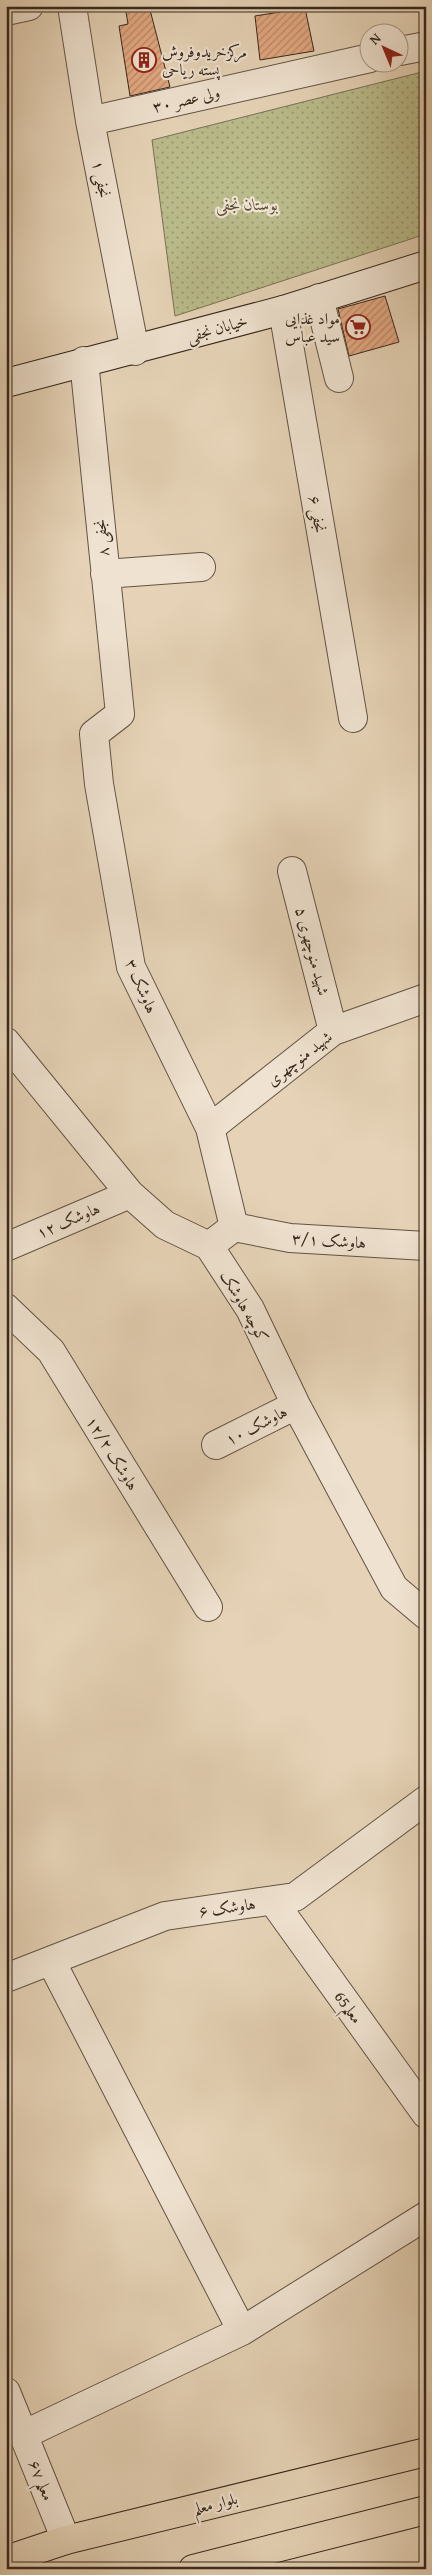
<svg xmlns="http://www.w3.org/2000/svg" width="432" height="2575" viewBox="0 0 432 2575" font-family="'Gentium Book Plus',Amiri,serif">
  <style>
    .park { fill: url(#park-dots); stroke: #787254 }
    .building { fill: url(#building-hatch); stroke: #36281d }
    .lines { fill: none; stroke-linecap: round; stroke-linejoin: round }
    .street-casing { stroke: #625344; stroke-width: 30 }
    .secondary-casing { stroke: #36281d; stroke-width: 30 }
    .primary-casing { stroke: #36281d; stroke-width: 30 }
    .street { stroke: #efe2d0; stroke-width: 28 }
    .secondary { stroke: #efe2d0; stroke-width: 28 }
    .primary { stroke: #e6d3b7; stroke-width: 28 }
    .labels { text-anchor: middle; stroke-width: 4.5; stroke-linejoin: round; paint-order: stroke }
    .poi-label { font-size: 16px; fill: #36281d; stroke: #efe2d0; text-anchor: start }
    .street-label { font-size: 16px; fill: #36281d; stroke: #efe2d0 }
    .park-label { font-size: 16px; font-style: italic; fill: #574d38; stroke: #efe2d0 }
  </style>
  <defs>
    <pattern id="park-dots" width="8" height="8" patternUnits="userSpaceOnUse" patternTransform="scale(1.25)"><rect width="8" height="8" fill="#babb8b"/><path d="M2 2h.1M6 6h.1" fill="none" stroke="#989871" stroke-width="1.8" stroke-linecap="round"/></pattern>
    <pattern id="building-hatch" width="6" height="6" patternUnits="userSpaceOnUse" patternTransform="scale(1.25)"><rect width="6" height="6" fill="#e3a881"/><path d="M-1 1l2-2M0 6l6-6M5 7l2-2" fill="none" stroke="#b98969"/></pattern>
  </defs>
  <rect width="100%" height="100%" fill="#e6d3b7"/>
  <filter id="stains"><feTurbulence type="fractalNoise" baseFrequency=".004" numOctaves="4"/><feColorMatrix values="0 0 0 0 .2 0 0 0 0 .09 0 0 0 0 .02 0 0 0 .5 -.17"/></filter>
  <radialGradient id="worn" r=".72"><stop offset=".6" stop-color="#630" stop-opacity="0"/><stop offset="1" stop-color="#630" stop-opacity=".3"/></radialGradient>
  <path class="park" d="M426 71V234L175 316 152 140Z"/>
  <path class="building" d="M125 6H149L170 87 130 96 119 26 128 24Z
    M305 8 314 51 260 60 255 16Z
    M385 296 399 342 349 356 338 309Z"/>
  <g class="lines">
    <defs>
      <path id="street" d="M72 6 90 121 135 351
        M6 11 29 6
        M400 51 426 46
        M90 121 370 58
        M319 298 339 378
        M283 310 353 718
        M84 361 120 714 94 734 99 784 131 967 210 1128 234 1227 209 1246
        M105 574 201 567
        M292 871 333 1031
        M6 1042 130 1194 165 1225 209 1246 250 1309 296 1405 394 1588 426 1615
        M210 1128 333 1031 426 998
        M234 1227 290 1238 426 1246
        M6 1247 130 1194
        M6 1308 51 1351 208 1607
        M216 1445 296 1405
        M273 1901 426 2114
        M51 1961 242 2331
        M6 1978 165 1916 295 1897 426 1800
        M6 2392 66 2540
        M23 2435 242 2331 426 2216"/>
      <path id="secondary" d="M6 383 283 310 426 265"/>
      <path id="primary" d="M6 2560 66 2540 426 2452
        M193 2569 426 2510"/>
    </defs>
    <use href="#street" class="street-casing"/>
    <use href="#secondary" class="secondary-casing"/>
    <use href="#primary" class="primary-casing"/>
    <use href="#street" class="street"/>
    <use href="#secondary" class="secondary"/>
    <use href="#primary" class="primary"/>
  </g>
  <defs>
    <symbol id="building-ring" viewBox="-11 -11 22 22"><circle r="9.5" fill="#efe2d0" stroke="#8f2418" stroke-width="1.5"/><path d="M-4-6H4V6H1V3H-1V6H-4ZM-2.5-4.3h1.7v1.8h-1.7ZM.8-4.3h1.7v1.8H.8ZM-2.5-1h1.7V.8h-1.7ZM.8-1h1.7V.8H.8Z" fill="#8f2418"/></symbol>
    <symbol id="supermarket-ring" viewBox="-11 -11 22 22"><circle r="9.5" fill="#efe2d0" stroke="#8f2418" stroke-width="1.5"/><path d="M-6-5.5h2.5l.6 2H6L4.5 2H-2.5L-4.4-4H-6ZM-1.5 3.2a1.3 1.3 0 1 0 .1 0ZM3 3.2a1.3 1.3 0 1 0 .1 0Z" fill="#8f2418"/></symbol>
  </defs>
  <g fill-rule="evenodd">
    <use href="#building-ring" x="130" y="46" width="28" height="28"/>
    <use href="#supermarket-ring" x="344" y="313" width="28" height="28"/>
  </g>
  <g class="labels">
    <g class="poi-label">
      <text x="162" y="57">مرکزخریدوفروش<tspan x="162" dy="18">پسته ریاحی</tspan></text>
      <text x="340" y="324" text-anchor="end">مواد غذایی<tspan x="340" dy="18">سید عباس</tspan></text>
    </g>
    <g class="street-label">
      <text transform="translate(186 99) rotate(-13)" y="6">ولی عصر ۳۰</text>
      <text transform="translate(102 179) rotate(79)" y="6">نجفی ۱</text>
      <text transform="translate(217 328) rotate(-16)" y="6">خیابان نجفی</text>
      <text transform="translate(318 514) rotate(80)" y="6">نجفی ۶</text>
      <text transform="translate(101 538) rotate(-96)" y="6">نجفی ۸</text>
      <text transform="translate(313 951) rotate(75)" y="6">شهید منوچهری ۵</text>
      <text transform="translate(142 986) rotate(67)" y="6">هاوشک ۳</text>
      <text transform="translate(299 1058) rotate(-38)" y="6">شهید منوچهری</text>
      <text transform="translate(68 1220) rotate(-23)" y="6">هاوشک ۱۲</text>
      <text transform="translate(329 1240) rotate(4)" y="6">هاوشک ۳/۱</text>
      <text transform="translate(245 1306) rotate(60)" y="6">کوچه هاوشک</text>
      <text transform="translate(256 1425) rotate(-27)" y="6">هاوشک ۱۰</text>
      <text transform="translate(113 1453) rotate(58)" y="6">هاوشک ۱۲/۲</text>
      <text transform="translate(227 1907) rotate(-8)" y="6">هاوشک ۶</text>
      <text transform="translate(349 2007) rotate(54)" y="6">معلم65</text>
      <text transform="translate(42 2480) rotate(68)" y="6">معلم ۶۷</text>
      <text transform="translate(215 2503) rotate(-14)" y="6">بلوار معلم</text>
    </g>
    <g class="park-label">
      <text x="247" y="210">بوستان نجفی</text>
    </g>
  </g>
  <rect width="432" height="2575" fill="none" stroke="#e6d3b7" stroke-width="25"/>
  <rect x="8" y="8" width="417" height="2560" fill="none" stroke="#36281d" stroke-width="2.5"/>
  <rect x="12" y="12" width="407" height="2550" fill="none" stroke="#36281d"/>
  <g transform="translate(384 48) rotate(316)"><circle r="24" fill="#efe2d0" stroke="#a59888"/>
  <path d="M0-4L9 19L0 12L-9 19Z" fill="#8f2418"/>
  <text y="-8" font-size="14" font-weight="bold" text-anchor="middle" fill="#36281d">N</text>
  </g>
  <rect width="100%" height="100%" filter="url(#stains)"/>
  <rect width="100%" height="100%" fill="url(#worn)"/>
</svg>
